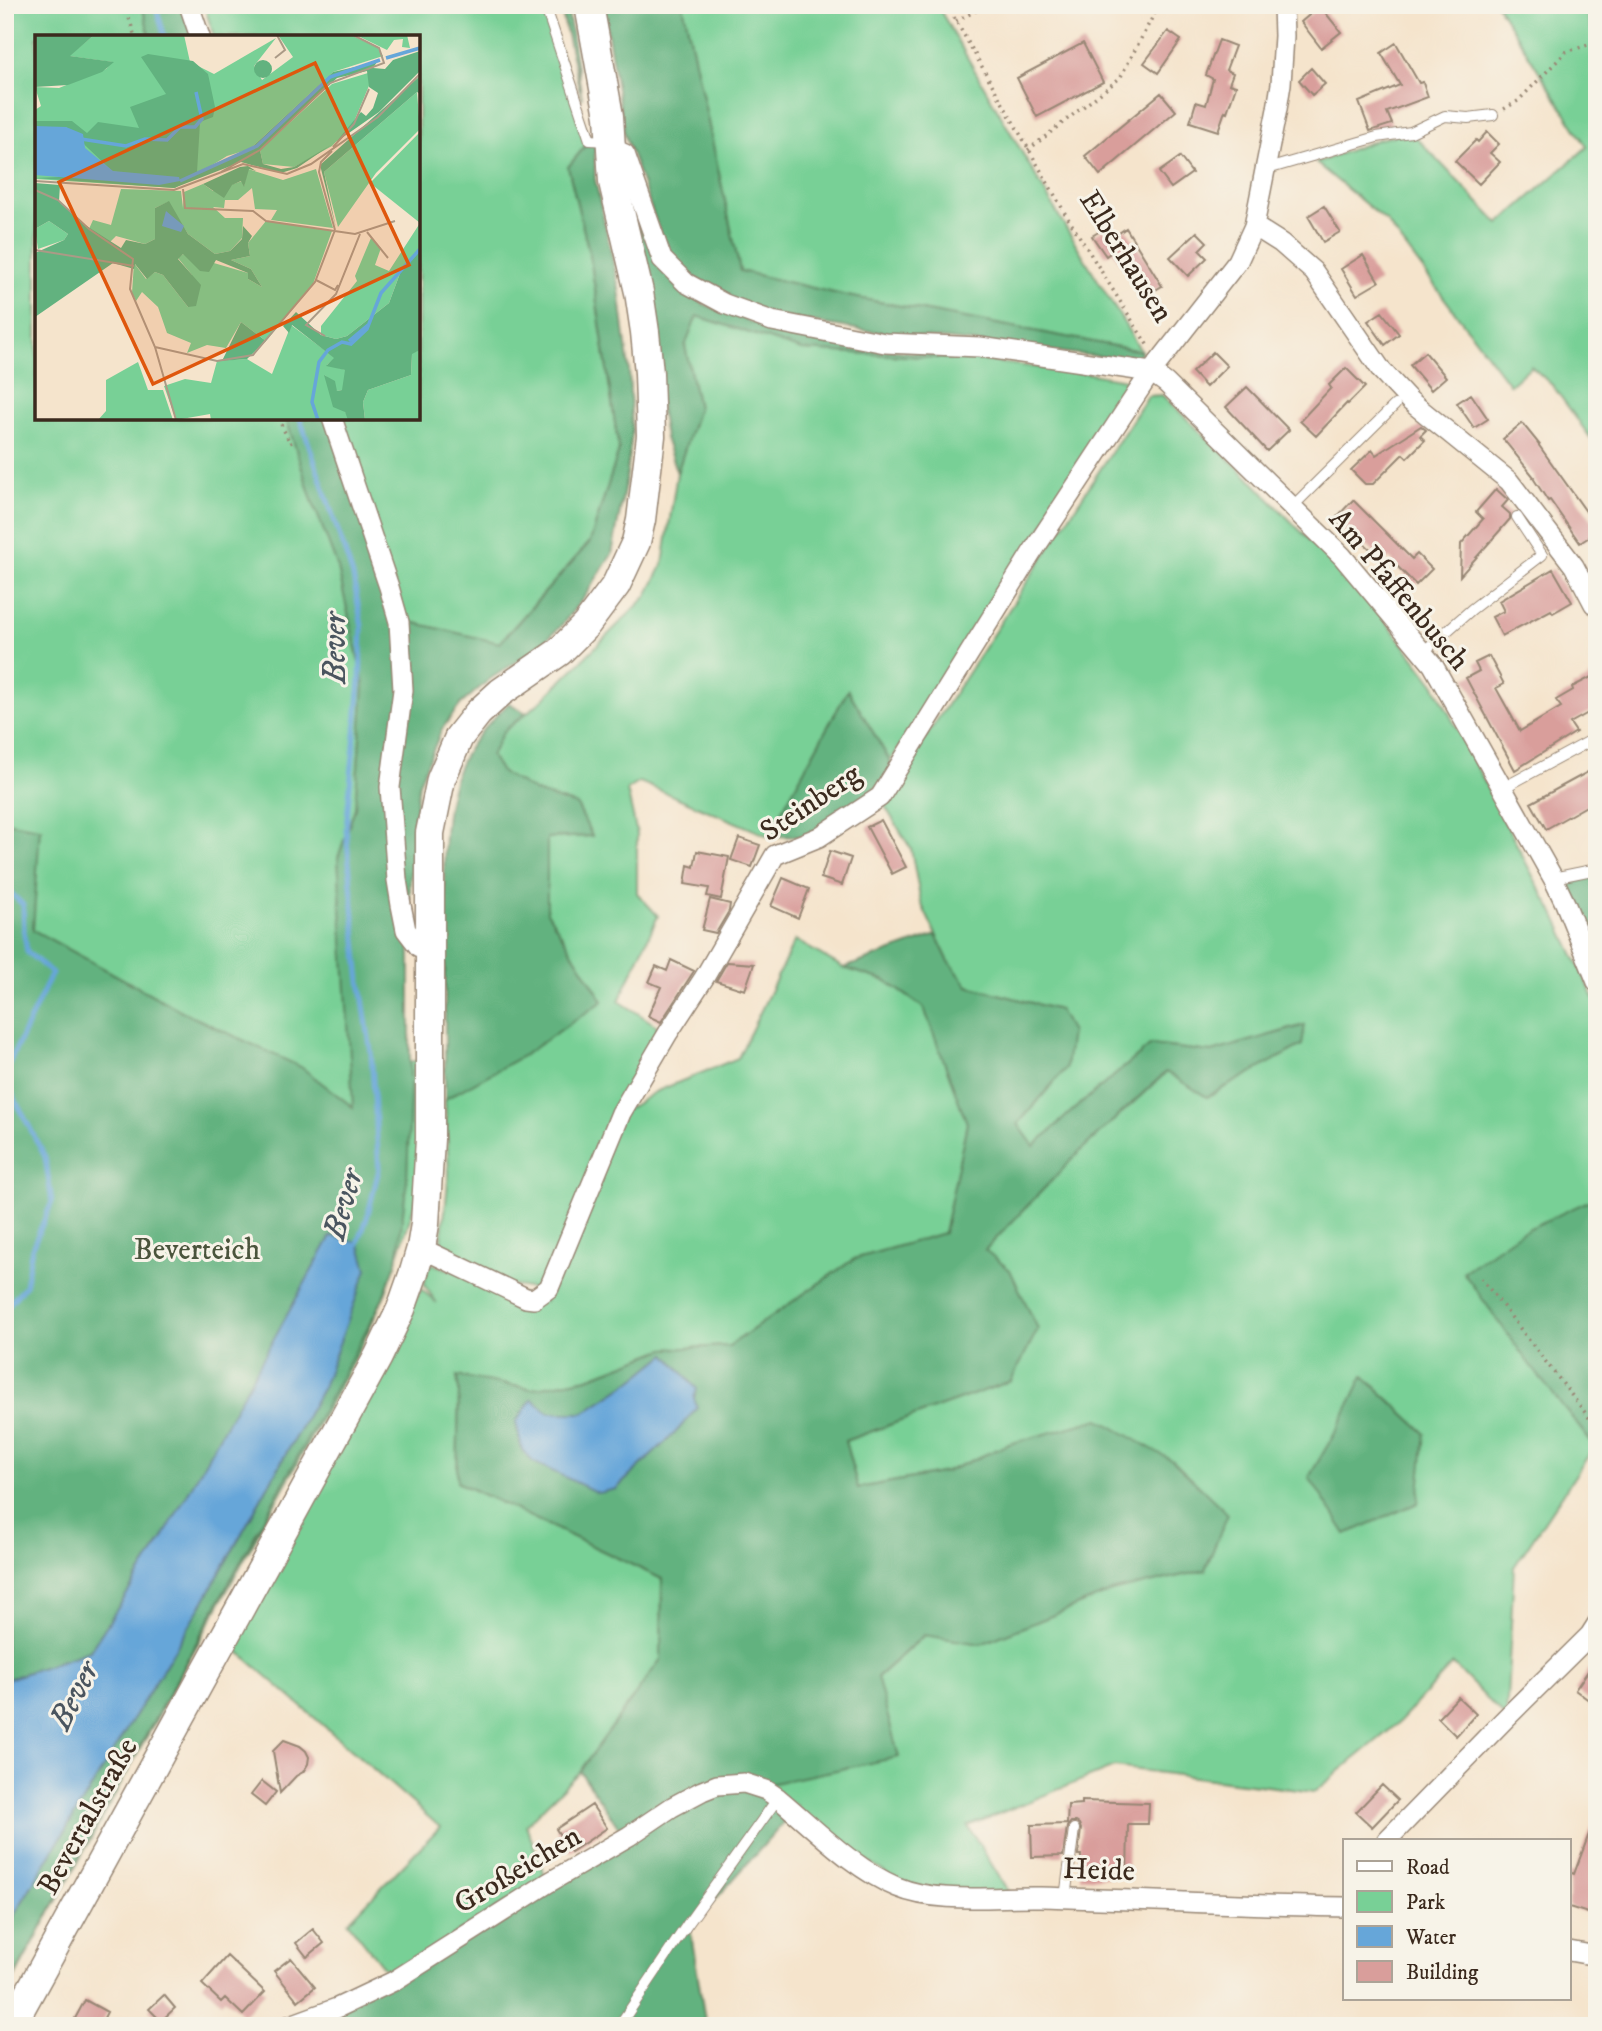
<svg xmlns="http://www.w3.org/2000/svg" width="1602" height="2031" viewBox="0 0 1602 2031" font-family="'IM FELL DW Pica',serif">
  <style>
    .green { fill: #78d096; stroke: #5a7d5a; stroke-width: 2; fill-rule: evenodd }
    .forest { fill: #62b27f; stroke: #4e6e4e; stroke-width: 2; fill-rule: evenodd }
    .water { fill: #66a6d9; stroke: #50687c; stroke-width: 2 }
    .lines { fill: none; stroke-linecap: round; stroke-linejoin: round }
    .stream { stroke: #66a6d9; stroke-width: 5 }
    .building { fill: #d99e9b }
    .lane-casing { stroke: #988775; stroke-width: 12 }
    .street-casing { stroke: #988775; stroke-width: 22 }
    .secondary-casing { stroke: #988775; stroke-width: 31 }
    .path { stroke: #988775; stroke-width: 3.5; stroke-dasharray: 2 5; stroke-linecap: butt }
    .lane { stroke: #fff; stroke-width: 10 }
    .street { stroke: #fff; stroke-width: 19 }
    .secondary { stroke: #fff; stroke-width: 28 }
    .labels { text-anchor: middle; stroke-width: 6; stroke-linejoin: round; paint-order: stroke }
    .street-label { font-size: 30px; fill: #3b2a1e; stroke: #f7f3e8 }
    .park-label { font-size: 30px; fill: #4a543c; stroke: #f7f3e8 }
    .water-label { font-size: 32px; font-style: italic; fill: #4a555f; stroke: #f7f3e8 }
    .inset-river { fill: none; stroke: #66a6d9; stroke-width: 3.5 }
    .inset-road { fill: none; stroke: #ab9a86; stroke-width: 2 }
    .view { fill: #df570d; fill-opacity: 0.15; stroke: #df570d; stroke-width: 3.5 }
    .inset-edge { fill: none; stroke: #3b2a1e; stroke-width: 3.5 }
  </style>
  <rect width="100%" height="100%" fill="#f7f3e8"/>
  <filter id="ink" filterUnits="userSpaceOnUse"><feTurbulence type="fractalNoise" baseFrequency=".0143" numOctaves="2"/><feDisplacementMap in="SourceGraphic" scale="14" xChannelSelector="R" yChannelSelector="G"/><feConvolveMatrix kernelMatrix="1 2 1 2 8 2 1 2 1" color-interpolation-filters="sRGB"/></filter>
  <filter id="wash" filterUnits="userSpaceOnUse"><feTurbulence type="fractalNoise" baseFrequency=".00686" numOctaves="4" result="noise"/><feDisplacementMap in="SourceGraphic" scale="28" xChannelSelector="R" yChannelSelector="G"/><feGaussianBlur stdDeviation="1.57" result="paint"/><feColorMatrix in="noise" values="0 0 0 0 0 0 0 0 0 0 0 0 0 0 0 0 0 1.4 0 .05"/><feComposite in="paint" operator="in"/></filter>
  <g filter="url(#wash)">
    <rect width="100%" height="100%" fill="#f5e4cc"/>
    <path class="green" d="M5 5H142L150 37H37V418H286L312 500 338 568 364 685 355 808 338 858 352 1069 417 1061 419 1191 386 1292 363 1343 5 1995V841L40 829 5 822ZM50 960 191 1016 268 1052Z
      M204 5H545L589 141 568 167 590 256 619 450 590 542 499 643 402 620 341 418H418V37H214Z
      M683 5H937L1060 218 1141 351 847 296 740 271Z
      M1497 5H1584L1597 45V447L1553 386 1531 366 1510 385 1386 221 1316 163 1379 139 1411 132 1499 224 1587 147Z
      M697 315 802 350 977 360 1086 373 1131 381 1128 395 890 761 848 690 768 836 640 782 627 790 637 834V893L658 916 619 1001 668 1033 623 1112 655 1092 738 1058 795 940 844 968 886 981 924 1008 967 1123 944 1233 854 1259 729 1346 664 1349 588 1378 532 1389 457 1377 459 1390 457 1482 662 1579 661 1659 580 1771 526 1825 548 1883 394 1981 348 1922 440 1827 231 1645 421 1289 437 1303 424 1285 430 1263 545 1302 548 1271 534 1289 509 1285 447 1253 440 1246 445 1211 449 1173 445 1099 524 1055 603 1001 547 912V838L592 836 577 805 538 793 501 773 491 756 503 732 539 703 647 596 663 564 677 473 698 408 685 346Z
      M1162 395 1254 483 1378 611 1434 684 1537 884 1554 913 1597 1004V1197L1463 1272 1594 1447 1514 1567 1506 1718 1453 1664 1397 1724 1314 1792 1114 1767 968 1826 1011 1896 916 1893 754 1787 925 1635 981 1644 1111 1592 1205 1570 1009 1444 946 1472 858 1488 845 1441 1011 1381 1010 1270 984 1251 1079 1152 1167 1072 1207 1097 1302 1044 1304 1025 1212 1052 1151 1045 1072 1111 1034 1147 1018 1124 1066 1068 1059 1010 968 986 948 960 921 903 911 849 883 803 1148 396ZM1364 1376 1425 1433 1339 1426Z"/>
    <path class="forest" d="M142 5H189L200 37H150Z
      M560 5H567L582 99Z
      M603 5H683L740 271 847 296 1141 351 1140 361 862 330 774 316 713 294 668 255 624 133Z
      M586 145H595V179L619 289 629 370 632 433 626 479 612 554 585 596 560 627 533 651 490 679 461 704 442 729 419 783 413 827 410 884V1100L407 1180 397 1262 382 1300 359 1344 5 1994V1930L203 1603 323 1387 160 1543 90 1651 5 1680V822L40 828 33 930 191 1016 301 1067 353 1107 338 858 355 808 364 685 338 568 312 500 286 418H332L402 620 500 643 590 542 619 450 590 256 568 167Z
      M625 186 676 286 704 304 761 326 844 345 909 352 971 354 977 360 802 350 697 316 685 346 698 408 677 473 665 438Z
      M848 690 896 771 819 837 768 836Z
      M509 703 526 713 503 732 491 756 501 772 538 793 577 805 592 836 547 838V912L603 1001 524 1055 445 1099C445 1038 445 978 445 917 445 871 440 820 456 775 466 745 487 724 509 703Z
      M1597 875V960L1571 897 1570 883Z
      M936 935 948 960 968 986 1059 1010 1071 1032 1066 1068 1018 1124 1034 1146 1072 1111 1151 1045 1212 1052 1305 1025 1302 1045 1207 1097 1166 1072 1079 1152 985 1250 1010 1270 1038 1329 1011 1381 845 1441 858 1488 946 1472 1009 1444 1099 1419 1173 1461 1228 1514 1205 1570 1111 1592 981 1644 924 1635 877 1677 899 1757 755 1787 794 1811 690 1928 706 2026H288L337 2008 621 1831 580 1771 661 1659 662 1579 457 1482 459 1390 457 1376 532 1389 588 1378 664 1349 729 1346 854 1259 944 1233 967 1123 924 1008 886 981 844 968ZM666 1354 697 1408 676 1432 616 1489 522 1450 516 1422 532 1399 549 1413H583L636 1378Z
      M1597 1197V1449L1530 1365 1463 1272 1521 1232Z
      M1363 1376 1425 1433 1418 1503 1346 1534 1309 1477 1339 1426Z"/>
    <path class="water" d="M331 1236 359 1242 367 1269 323 1387 203 1603 5 1930V1680L90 1651 160 1543Z
      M666 1354 697 1389 694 1398 697 1408 676 1432 616 1489 598 1493 533 1462 522 1450 516 1422 532 1399 549 1413H583L636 1378Z"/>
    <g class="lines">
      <path class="stream" d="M155 5 165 37
        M300 418 353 576 362 627 360 681 346 829 359 973 371 1052 379 1169 367 1218 357 1246
        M5 887 23 905 24 931 27 952 52 973 5 1072
        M5 1080 45 1157 52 1202 32 1248 25 1286 5 1309"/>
    </g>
    <g id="blocks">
      <path class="building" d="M1320 6 1341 32 1321 48 1301 22Z
        M1168 31 1181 40 1158 73 1144 63Z
        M1219 40 1235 46 1226 70 1233 73 1229 84 1236 86 1227 112 1225 111 1218 131 1190 122 1196 102 1206 105 1213 79 1206 75Z
        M1083 43 1103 82 1037 117 1017 78Z
        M1396 43 1419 83 1423 82 1428 97 1387 112 1392 124 1370 131 1359 102 1400 85 1381 53Z
        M1311 68 1325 84 1312 95 1299 80Z
        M1161 93 1176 111 1100 175 1085 156Z
        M1487 132 1499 144 1490 153 1500 162 1479 184 1455 161 1476 140 1478 142Z
        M1180 157 1192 173 1171 188 1159 172Z
        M1324 206 1340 232 1323 242 1308 216Z
        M1105 228 1112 238 1126 228 1162 286 1142 298 1113 251 1106 256 1092 236Z
        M1197 232 1207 242 1199 250 1207 258 1188 276 1170 257Z
        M1363 255 1379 282 1357 295 1341 269Z
        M1382 312 1399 334 1385 345 1368 321Z
        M1213 352 1227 366 1206 387 1192 372Z
        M1425 352 1446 377 1431 390 1410 365Z
        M1346 368 1365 387 1348 404 1347 403 1316 436 1300 421 1331 388 1329 385Z
        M1247 387 1289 430 1267 451 1226 407Z
        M1471 394 1488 419 1474 428 1457 403Z
        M1522 423 1539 444H1538L1597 527V532L1580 543 1550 500 1548 501 1533 478 1534 477 1503 439Z
        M1421 426 1426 430 1420 436 1425 440 1407 458 1403 454 1373 484H1365L1351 470 1372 450 1376 455Z
        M1496 489 1508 500 1502 507 1510 514V519L1460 576 1461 544 1483 519 1476 512Z
        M1353 500 1412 559 1417 554 1432 569 1416 585 1389 558 1381 566 1378 556 1354 534 1350 537 1334 520Z
        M1553 569 1572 602 1553 613 1551 610 1502 636 1492 617 1504 611 1499 601Z
        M1489 656 1504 684 1496 688 1520 731 1561 707 1556 700 1573 690 1572 687 1597 674V708L1570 723 1576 732 1515 770 1466 678 1479 671 1475 663Z
        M1597 767V800L1546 829 1531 803Z
        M881 820 906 867 892 874 867 827Z
        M739 838 760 845 752 867 731 860Z
        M697 851 729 857 721 899 707 896 709 888 685 884 688 865 694 867Z
        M830 851 851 858 842 885 821 878Z
        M783 878 809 889 798 918 771 906Z
        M710 899 730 904 729 911 716 933 702 930Z
        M671 960 694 971 661 1022 648 1016 661 987 649 982 656 966 667 971Z
        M727 962 754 964 745 990 716 981Z
        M1597 1658V1706L1575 1690Z
        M1458 1697 1476 1714 1456 1736 1438 1718Z
        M284 1740 300 1746 306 1751 309 1757 308 1764 303 1772 296 1776 280 1793 273 1751Z
        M262 1781 276 1792 265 1806 251 1795Z
        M1382 1785 1398 1800 1372 1827 1356 1812Z
        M1082 1801 1149 1803 1148 1824H1128L1127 1878 1080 1877 1081 1855H1078L1081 1829 1079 1824 1076 1822H1071L1067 1827 1063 1856 1032 1857 1031 1825 1067 1824 1068 1805 1082 1804Z
        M592 1805 607 1828 571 1852 556 1829Z
        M1595 1818H1597V1916L1569 1907V1872L1574 1874Z
        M313 1929 324 1943 307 1957 296 1943Z
        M227 1956 265 1992 243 2015 225 1998 221 2002 202 1984Z
        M291 1958 315 1987 298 2001 274 1971Z
        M164 1995 175 2008 161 2021 149 2009Z
        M85 2000 107 2012 100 2026H71Z"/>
    </g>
  </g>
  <g filter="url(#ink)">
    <use href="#blocks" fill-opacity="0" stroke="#988775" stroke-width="2"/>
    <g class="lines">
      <defs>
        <path id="lane" d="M545 5 590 140 608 141
          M1264 170 1377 137 1411 132 1445 116 1468 118 1493 115
          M1292 507 1395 405
          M1422 653 1472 609 1542 555 1517 517
          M1503 788 1590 741 1597 736
          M1553 878 1597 869
          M1065 1898 1074 1829
          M619 2026 687 1925 778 1798"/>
        <path id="street" d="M189 5 200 37
          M611 148 625 154 662 259 686 283 725 304 772 321 885 343 980 347 1151 372 1166 383 1342 556 1433 665 1553 878 1565 903 1597 982
          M1254 226 1281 243 1314 272 1382 371 1410 401 1509 481 1574 566 1594 604
          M332 418 389 587 399 622 403 690 390 787 397 880 401 905 406 930 419 947 431 948
          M421 1248 526 1298 534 1299 549 1288 621 1113 668 1033 704 978 775 855 819 837 880 797 1031 554 1151 372 1238 261 1254 226 1277 109 1281 84 1284 36 1283 5
          M1387 1840 1506 1718 1590 1635 1597 1624
          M1569 1951 1597 1956
          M288 2026 337 2008 394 1981 548 1883 629 1836 672 1807 702 1791 717 1785 744 1783 766 1790 778 1798C813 1827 855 1870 897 1887 937 1904 997 1896 1040 1897 1142 1900 1243 1905 1345 1907"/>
        <path id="secondary" d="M11 2026 378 1357 401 1309 414 1272 421 1248 425 1224 430 1139V833L441 779 459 737 478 713 501 692 559 652 586 625 616 585 636 542 641 520 651 436 649 373 645 332 639 292 613 182 609 116 589 5"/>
      </defs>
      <use href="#lane" class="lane-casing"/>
      <use href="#street" class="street-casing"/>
      <use href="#secondary" class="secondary-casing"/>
      <path class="path" d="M125 5 135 37
        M947 5 1066 215 1148 346
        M956 21 987 5
        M1504 109 1518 101 1566 52 1597 42
        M1028 150 1120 78 1159 5
        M278 418 290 443 294 441
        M1481 1278 1597 1428"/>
      <use href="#lane" class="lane"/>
      <use href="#street" class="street"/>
      <use href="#secondary" class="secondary"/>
    </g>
  </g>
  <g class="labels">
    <g class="street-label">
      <text transform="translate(1127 256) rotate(58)" y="10">Elberhausen</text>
      <text transform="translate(1400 589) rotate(50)" y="10">Am Pfaffenbusch</text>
      <text transform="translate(810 802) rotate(-34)" y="10">Steinberg</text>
      <text transform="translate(87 1816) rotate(-61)" y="10">Bevertalstraße</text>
      <text transform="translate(517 1869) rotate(-31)" y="10">Großeichen</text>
      <text transform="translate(1099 1869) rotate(2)" y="10">Heide</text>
    </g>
    <g class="park-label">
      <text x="197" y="1259">Beverteich</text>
    </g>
    <g class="water-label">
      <text transform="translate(334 648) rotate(-90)" y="11">Bever</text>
      <text transform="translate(342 1204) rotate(-74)" y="11">Bever</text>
      <text transform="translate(73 1695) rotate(-63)" y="11">Bever</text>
    </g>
  </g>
  <g transform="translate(35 35)">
    <rect width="385" height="385" fill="#f5e4cc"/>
    <path d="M59 0H149L155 27 179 39 241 3 219 31 227 45 258 22 243 0H316L343 13 348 21 298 37 215 114 192 121 140 153 0 144V89L20 92 37 86H0V75L6 71 0 52 24 53 71 34 77 27 34 21ZM321 0H372L375 13 367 12 368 4 359 5 352 15ZM333 38 336 46 318 89 297 111 259 132 228 129 225 115 297 49ZM382 57 385 94 341 138 303 192 289 137ZM385 97V188L335 148ZM213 134 248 145 281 134 298 193 236 185 242 175 220 174 217 153 203 165H190L189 173 178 172 190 183H208L207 203 195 216 180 219 153 199 133 167 120 173V204L110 209 81 201 75 207 54 194 58 185 76 190 86 154 146 156 148 173 149 157 168 149 178 156 207 146 209 151ZM14 186 33 199 29 205 3 214 0 194ZM231 186 297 196 278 249 231 306 206 287 191 313 172 310 152 318 156 308 132 298 123 272 107 257 101 266 97 258 99 228 111 244 120 237 128 240 153 272 157 240 143 223 148 219 213 238V244L227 252 216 234 196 225 215 221 213 208ZM385 188V216L367 233 354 268 312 301 301 304 286 300V291L322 246 320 241 336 203 346 213 340 230 354 236ZM256 290 300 323 292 330 311 335 308 355 302 356 290 340 314 384 176 385 175 379 141 385 129 351 150 344 176 348 182 326 212 324 237 339ZM385 315V385H330L328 367 333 355 376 340 377 318ZM103 327 113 355H128L138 385H63L71 376V345Z" fill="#78d096"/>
    <path d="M0 0H59L35 21 79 27 67 37 33 50 0 52ZM385 16V36L344 77 301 107 326 77 331 81 338 73 343 58 334 52 332 36 302 43 225 115 228 129 246 134 259 132 296 110 262 133 246 138 206 127 139 153 0 143 95 139 77 136 31 92 16 95 0 91V86H37L52 98 63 87 104 93 95 72 131 59 106 22 113 19 158 26 173 39 180 72 178 82 165 87 162 137 215 114 298 37 342 27 338 33 350 34 358 25ZM219 34a9 9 0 1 1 18 0a9 9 0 1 1-18 0ZM385 41V59L382 57 289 137 301 193 285 130ZM205 132 213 131 221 136 214 134 209 152 206 146 197 150 189 163 168 149ZM0 148 25 150 24 166 47 188 86 213 91 205 110 209 120 204V173L134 166 153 199 180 219 195 216 207 204 208 191 217 201 213 208 215 221 196 225 216 234 227 252 213 244V238L181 225 174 237 165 236 148 219 143 224 166 250 161 271 153 272 128 240 120 237 112 244 100 229 99 234 78 228 0 282V218L29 205 33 199 14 186 0 194ZM385 216V315L377 319 376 340 333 355 328 367 330 385H313L310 377 298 372 289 340 300 346 302 356 307 355 310 335 291 331 299 323 257 290 254 298 248 291 261 277 286 300 301 304 312 301 354 268 367 233ZM206 287 231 306 212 324 187 326Z" fill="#62b27f"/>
    <path d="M0 91 31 92 48 99 50 113 78 136 144 142 145 146 124 150 0 140ZM131 176 149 191 146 197 127 191Z" fill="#66a6d9"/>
    <path class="inset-river" d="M351 23 385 13M46 104 91 111 110 104 132 105 145 92H160L167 84 161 57M145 146 222 111 295 42 345 25M314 306 333 290M283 385 277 367 284 327 293 315 307 307 316 309 332 294 346 258 385 214"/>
    <path class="inset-road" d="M240 23 250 15 242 0M298 112 319 89 334 54M297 116 286 127 284 137 300 195M186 137 225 115 295 48 349 28 344 13 318 0M0 146 139 155 208 129 252 139 276 129 343 82 385 39M148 154 150 173 218 176 231 186 320 199 360 186M0 155 23 165 54 194 98 224 95 254 120 312 141 385M332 197 353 223M0 215 99 231M281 245 300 255 303 250M290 301 271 290 301 259 325 199M120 312 182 326 218 320 280 247 300 195"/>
    <path class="view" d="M280 28 374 230 118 349 24 147Z"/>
    <rect width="385" height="385" class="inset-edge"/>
  </g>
  <rect width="1602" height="2031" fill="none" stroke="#f7f3e8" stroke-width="28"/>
  <rect x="1343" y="1839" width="228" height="161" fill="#f7f3e8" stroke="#aca397" stroke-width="2"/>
  <rect x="1357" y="1861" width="35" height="10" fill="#ffffff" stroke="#aca397" stroke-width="2"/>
  <text x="1406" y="1874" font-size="21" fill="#3b2a1e">Road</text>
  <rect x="1357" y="1891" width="35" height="21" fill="#78d096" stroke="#aca397" stroke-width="2"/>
  <text x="1406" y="1909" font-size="21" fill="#3b2a1e">Park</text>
  <rect x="1357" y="1926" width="35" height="21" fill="#66a6d9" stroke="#aca397" stroke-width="2"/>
  <text x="1406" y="1944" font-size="21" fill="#3b2a1e">Water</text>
  <rect x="1357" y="1961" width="35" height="21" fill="#d99e9b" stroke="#aca397" stroke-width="2"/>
  <text x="1406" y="1979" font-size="21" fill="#3b2a1e">Building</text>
</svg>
